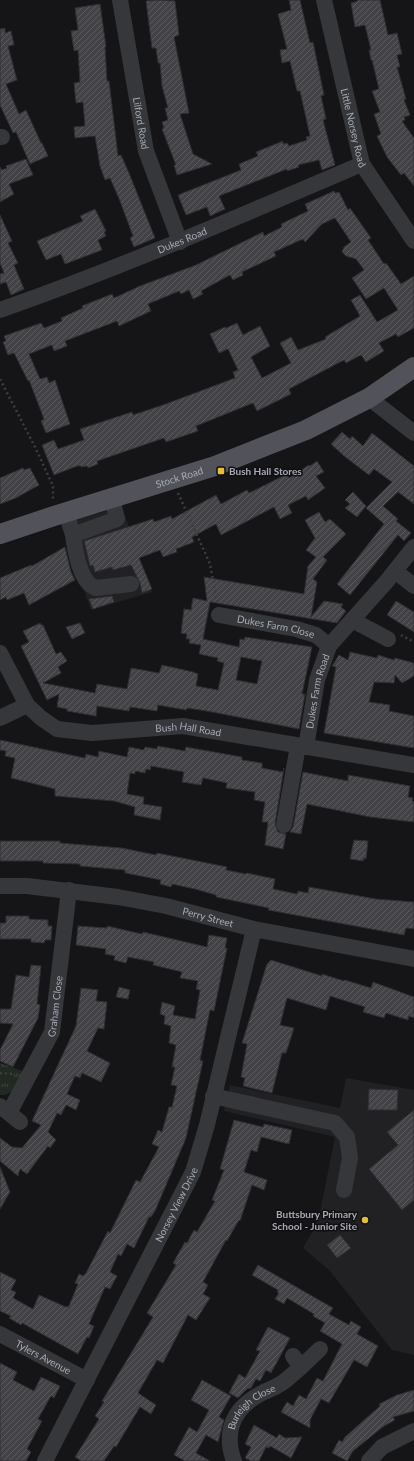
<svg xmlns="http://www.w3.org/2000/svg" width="414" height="1461" viewBox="0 0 414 1461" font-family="Lato,sans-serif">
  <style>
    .built { fill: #212124 }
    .grass { fill: url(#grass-tufts) }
    .building { fill: url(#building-hatch); stroke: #2f2f33; fill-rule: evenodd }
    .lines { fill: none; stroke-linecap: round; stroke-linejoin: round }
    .path { stroke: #3c3d42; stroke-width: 2.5; stroke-dasharray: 2 3; stroke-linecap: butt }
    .minor { stroke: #36373b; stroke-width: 16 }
    .major { stroke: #52535a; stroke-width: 20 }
    .poi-dot { fill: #e6bd3d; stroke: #101012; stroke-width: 1.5 }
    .labels { text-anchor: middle; stroke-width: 3; stroke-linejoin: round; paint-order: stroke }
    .street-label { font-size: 10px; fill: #a8abb6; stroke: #101012 }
    .poi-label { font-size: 10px; font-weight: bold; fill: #a8abb6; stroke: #101012; text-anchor: start }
  </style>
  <defs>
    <pattern id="grass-tufts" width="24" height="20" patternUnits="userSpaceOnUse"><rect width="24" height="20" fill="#212923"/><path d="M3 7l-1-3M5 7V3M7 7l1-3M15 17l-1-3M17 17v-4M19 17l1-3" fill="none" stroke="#3e4541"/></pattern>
    <pattern id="building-hatch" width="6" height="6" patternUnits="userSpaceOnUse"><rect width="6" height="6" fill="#424247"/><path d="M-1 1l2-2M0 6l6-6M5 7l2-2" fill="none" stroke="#5a5b5f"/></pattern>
  </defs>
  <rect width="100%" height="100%" fill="#151517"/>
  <path class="built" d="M122 507 152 592 91 610 61 523Z
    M346 1078 414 1090V1355L392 1350 330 1271 303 1248 314 1229 320 1212 335 1137 224 1111 230 1085 340 1108Z"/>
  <path class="grass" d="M0 1063 25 1072C19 1082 13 1096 0 1095Z"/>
  <path class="building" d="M158 0 175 1 179 35 174 37 189 113 180 114 193 154 212 164 177 175 174 165H176L162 129 164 128 162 122 168 120 165 108H168L162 86 160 63H158L156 48H152L146 1Z
    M289 0H300L310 43 313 42 324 95 321 96 326 119 323 120 335 165 322 170 319 160 298 165 299 167 287 171V169L219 196 225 209 210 216 207 207 186 215 178 195 241 170 239 164 258 156 256 152 283 141V144L287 143 289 146 307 140 306 137 310 136 300 91H297L290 61 282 63 280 50 287 49 278 14 291 10Z
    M357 0H380L388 35 397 33 402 54 397 55 400 67H397L406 99 404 100 410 115 404 117 405 120 402 121 414 138V186L404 173 401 175 387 157 377 136 381 134 374 114 380 112 372 91 379 89 372 60H371L369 50H371L365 25 355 27 351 3 358 1Z
    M100 4 106 47H105L107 81H109L118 156 121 155 129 173 155 238 134 247 130 238 133 236 120 201 110 178 105 180 100 166 95 136 75 138 74 127 85 126 83 102 76 103 74 83 80 82 78 50 74 51 71 31 78 30 75 8Z
    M5 28V33L11 31 14 45 8 46 17 80 6 84 19 114 26 110 41 143H42L48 156 30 164 16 132 13 133 0 105V29Z
    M26 159 33 175 9 184 14 194 0 202V167L2 170 7 168 6 166Z
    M334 191 335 193 339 192 348 210 350 208 371 238 368 240 384 264 386 263 401 284 414 276V328L398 337 396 334 379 343 384 351 366 362 361 355 346 363 344 360 289 389 291 394 257 411 253 403 196 426 198 431 166 442 164 438 97 461 98 464 88 468 87 466 81 467V466H77L54 475 42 445 54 440 58 449 84 440 80 429 132 412 133 415 163 405 235 378 233 372 238 370 228 349 219 353 210 334 225 327 226 328 237 323 243 335 260 326 270 346 251 357 262 378 291 363 280 343 291 337 298 350 326 339 325 337 360 316 351 300 360 295 377 322 398 310 384 288 366 299 352 278 364 270 356 259 346 256 342 252 344 247 351 242 335 218 322 224 305 242 303 239 274 252 276 256 242 272 243 275 233 280 230 275 201 291 203 294 193 299 189 290 181 294 179 291 148 304 151 311 119 326 117 321 65 341 67 346 54 351 52 345 29 354 40 379 47 377 49 383 55 380 70 424 46 433 41 421 44 419 29 380 28 381 14 353 8 355 3 342 6 341 4 336 41 323 44 328 62 321 61 318 83 308 82 306 112 294 114 298 140 286 196 265 263 232 264 236 282 227 281 224 308 211 305 204Z
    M95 209 106 231 104 232 106 236 98 240 102 250 65 264 61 254 46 260 37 241 83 221 80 216Z
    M0 215 12 241 8 243 18 263 14 265 24 289 11 295 6 282 0 284V274L4 273 0 263Z
    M342 432 350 439 352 436 363 446 372 433 414 466V504L398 492 383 506 398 519 396 521 411 533 404 541 398 535 350 595 337 584 384 524 366 508 392 482 374 469 369 475 344 456 331 444Z
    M317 461 324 472 316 476 325 488 308 500 306 496 288 505 292 513 280 519 274 507 221 535 216 524 192 537 194 542 176 549 177 552 163 557 160 550 139 558 152 589 142 593 140 583 131 565 113 570 112 567 95 572 93 565 90 566 84 541 153 519 154 522 171 516 172 519 216 495 221 504 247 490 249 493 287 474 289 478 309 465 310 466Z
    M23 468 24 470 30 468 39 485 16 498 0 504V478Z
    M353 492 366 506 357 517 345 508 350 504 345 500Z
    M319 512 325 522 330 519 346 534 323 557 327 560 313 579 317 582 311 617 324 601 343 604 341 607 346 611 337 623 210 602 203 639 239 647 240 639 244 640 245 637 312 647 302 694H305L299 729 207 711 187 708 186 710 158 705 157 711 130 707 129 711 97 706 96 716 67 711V709L57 707 59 694 47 700 21 646 29 642 23 631 40 623 41 625H43L56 654 61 652 67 661 58 667 61 673 43 683 95 693 97 684 127 689 131 668 159 673 162 665 193 672 198 674 196 686 218 690 224 663 217 661 218 658 199 654 201 645 189 643 190 639H186L187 634 181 633 184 609 191 610 193 598 207 601 204 577 304 594 308 566 316 557 306 550 315 538 305 520ZM241 657 262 661 257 684 236 680Z
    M65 547 71 572 75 580 29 605 24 593 7 600 6 597 0 600V578L31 565 32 566Z
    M112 596 114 602 93 609 89 599Z
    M396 601 414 612V632L387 615Z
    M80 623 85 633 72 639 66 627Z
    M350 652 377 658 378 655 394 660 395 658 414 663V676L402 683 395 675 394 683 374 682 369 702 390 705 389 711 414 716V748L324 733 336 667 332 666 339 655 348 660Z
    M0 740 85 758 86 754 98 757 99 751 127 757 129 747 144 750 145 747 157 749 158 746 185 751 186 747 242 757V760L262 763V768L283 772 284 768 275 824 278 832 286 834 283 849 265 845 268 822H262L265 802 254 800 255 792 226 788 227 783 203 778 201 785 182 782 184 772 151 766 150 770 146 769 145 773 135 771V774L130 773 127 794 144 797 143 804 162 807 160 820 134 815 135 807 114 801 55 796V789L11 778 15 758 5 756 6 751 0 750Z
    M303 772 348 781V775L410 786 408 797 413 798 412 801 414 802V822L370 817 307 804 301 834 290 832 293 827Z
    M354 840 368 841 366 859 364 858 363 861 350 859Z
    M0 841H60V843L122 848 156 855 157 853 227 867 226 870 246 874 247 873 275 879 273 889 297 894 298 891 308 893 309 887 376 899 414 902V929L406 928 404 935 268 910 269 908 216 897V895L195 889 172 884 171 887 160 884 161 880 125 873V870L80 866V864L43 863V861H0Z
    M6 916H29V919L48 920V926H52L51 940H45L44 943 31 942V939H0V923H6Z
    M78 926 107 928V926L142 934 143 932 207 947 209 935 227 938 225 948H227L214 1011 210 1010 200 1060 203 1061 186 1138 155 1211 151 1217H149L134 1248 127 1244 121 1256 118 1254 110 1272 117 1276 110 1289 105 1287 89 1324 94 1326 89 1338 87 1337 78 1354 22 1323 21 1325 9 1318 11 1316 0 1311V1272L16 1280 11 1290 16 1292 13 1298 33 1309 39 1295 66 1307 69 1306 78 1284 75 1283 79 1274 83 1276 86 1273 108 1231 110 1233 136 1180 140 1182 159 1147 152 1144 158 1130 162 1132 169 1107H172L177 1086 171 1085 175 1067H172L176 1045 169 1043 171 1026 164 1024 165 1016 160 1014 162 1002 175 1006 173 1015 195 1019 200 990 196 989 198 981 180 978 182 972 153 965 154 962 128 957 126 963 114 960 115 956 105 954 106 949 76 945Z
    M271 960 322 976V974L344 981 345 980 371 988 373 982 414 997V1018L409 1016 408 1020 386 1013 384 1018 363 1012 365 1007 330 996 326 1010 287 998 280 1025 294 1028 286 1053H282L272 1093 243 1086 245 1078 241 1077 247 1044 242 1043 267 964Z
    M31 965 41 966 37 1004 40 1005 38 1018 13 1067 0 1061V1050L13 1024 0 1023V1009H11L16 975 29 977Z
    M119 987 130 990 128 999 116 997Z
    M81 988 98 990 96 1001 107 1002 104 1029 98 1028 87 1051 110 1063 101 1082 82 1073 80 1078 75 1076 67 1094 80 1100 76 1110 66 1105 61 1115 57 1113 48 1132 56 1140 50 1148 48 1146 27 1174 20 1169 18 1176 0 1161V1138L12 1147 22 1148 41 1125 32 1121 76 1026Z
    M369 1089 398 1090 397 1110H368Z
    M414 1110V1200L402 1210 369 1169 398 1145 387 1132Z
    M234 1120 263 1127 264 1124 292 1130 289 1144 261 1137 257 1152 251 1150 244 1172 267 1180 264 1190 252 1185 240 1221 239 1220 227 1241 226 1240 203 1282 208 1285 203 1294 210 1298 196 1320 188 1315 163 1363 157 1360 138 1393 156 1405 151 1414 140 1407 116 1447 114 1446 104 1461H81L75 1457 99 1419 95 1416 104 1402 102 1401 153 1317 147 1313 176 1265 173 1263 185 1242 187 1243 194 1230 197 1232 215 1201 212 1200 224 1170 220 1169Z
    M0 1167 10 1192 0 1209Z
    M340 1235 351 1248 337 1258 327 1245Z
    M258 1265 333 1308 329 1314 349 1325 351 1321 361 1327 357 1334 378 1346 367 1367 354 1360 329 1403 321 1399 310 1420V1428L281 1412 287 1402 293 1406 299 1395 306 1399 317 1378 323 1381 342 1344 320 1331 325 1323 313 1316 314 1314 287 1298 284 1304 275 1299 279 1293 277 1292 278 1290 252 1275Z
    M268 1327 290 1338 271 1373 266 1370 260 1381 256 1379 251 1388 247 1389 238 1398 229 1393 239 1374 245 1378 260 1351 256 1350Z
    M0 1363 17 1372 13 1380 34 1391 41 1377 60 1386 54 1398 51 1396 38 1419 42 1421 27 1449 31 1452 26 1461H0Z
    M202 1380 231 1396 219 1417 224 1420 218 1442 206 1435 196 1453 210 1461H185L174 1455 189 1427 197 1432 209 1410 191 1400Z
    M414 1390V1411L393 1417 395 1420 384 1426 353 1451 347 1461 332 1453 339 1440 342 1442 345 1437 380 1406 379 1404 397 1395Z
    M254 1425 277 1438 279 1434 285 1438 302 1437 291 1458 270 1446 269 1448 266 1447 259 1461H251L245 1458 251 1447 245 1444Z"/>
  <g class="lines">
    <path class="path" d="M0 379 35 447 53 486V501
      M178 493 210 564 217 603
      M401 635 414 642
      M0 1073 14 1074"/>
    <g class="minor">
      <path id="s1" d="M120 0 146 151 180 242"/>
      <path id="s2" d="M324 0 362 164 414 241"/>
      <path d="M0 137H2"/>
      <path id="s3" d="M0 310C123 267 242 215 362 164"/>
      <path d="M369 398 414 433"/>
      <path d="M66 512 73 535 117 519 112 498"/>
      <path d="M73 535C75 550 80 583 96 588L131 584"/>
      <path d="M395 571 414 586"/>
      <path id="s4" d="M219 615 296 629 316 635 329 646"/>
      <path d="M352 620 388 639"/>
      <path id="s5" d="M0 653 27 705 41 718 57 729 92 733 183 726 414 765"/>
      <path d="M0 718 27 705"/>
      <path id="s6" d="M306 747 317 680 329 646 387 581 414 547"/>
      <path d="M284 825 298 746"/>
      <path id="s7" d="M0 886H27L118 897 166 906 254 929 414 959"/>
      <path d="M213 1096 335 1123 347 1137 350 1158 344 1190"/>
      <path id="s8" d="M0 1106 9 1113 52 1032 69 890"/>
      <path d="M9 1113 20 1122"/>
      <path id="s9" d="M0 1334 87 1380"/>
      <path d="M301 1367 320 1349"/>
      <path id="s10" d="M45 1461 193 1172 207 1125 254 929"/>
      <path id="s11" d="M234 1461C225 1437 230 1414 252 1399 261 1392 273 1389 282 1383 289 1378 295 1372 301 1367L293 1356"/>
      <path d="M369 1461 382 1447 414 1431"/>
    </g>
    <path class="major" id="s12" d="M0 534 54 516 215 466 306 430 369 398 414 367"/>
  </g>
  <g class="poi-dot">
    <rect x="217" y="467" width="8" height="8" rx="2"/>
    <circle cx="365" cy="1220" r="4"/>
  </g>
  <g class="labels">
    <g class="street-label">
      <text dy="4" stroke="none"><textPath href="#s1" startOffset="125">Lilford Road</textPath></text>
      <text dy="4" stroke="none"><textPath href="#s2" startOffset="131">Little Norsey Road</textPath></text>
      <text dy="4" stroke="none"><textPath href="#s3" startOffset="195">Dukes Road</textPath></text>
      <text dy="4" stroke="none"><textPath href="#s12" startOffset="188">Stock Road</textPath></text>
      <text dy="4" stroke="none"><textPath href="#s4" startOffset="58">Dukes Farm Close</textPath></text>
      <text dy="4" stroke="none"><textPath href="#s6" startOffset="57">Dukes Farm Road</textPath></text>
      <text dy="4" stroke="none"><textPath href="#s5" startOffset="229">Bush Hall Road</textPath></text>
      <text dy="4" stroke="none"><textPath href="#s7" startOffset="211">Perry Street</textPath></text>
      <text dy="4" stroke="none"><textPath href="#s8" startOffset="129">Graham Close</textPath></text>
      <text dy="4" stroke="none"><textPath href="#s10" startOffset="288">Norsey View Drive</textPath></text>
      <text dy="4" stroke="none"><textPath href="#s9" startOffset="49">Tylers Avenue</textPath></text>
      <text dy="4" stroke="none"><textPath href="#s11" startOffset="64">Burleigh Close</textPath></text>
    </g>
    <g class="poi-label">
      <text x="229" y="475">Bush Hall Stores</text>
      <text x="357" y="1218" text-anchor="end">Buttsbury Primary<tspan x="357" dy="12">School - Junior Site</tspan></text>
    </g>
  </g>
</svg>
